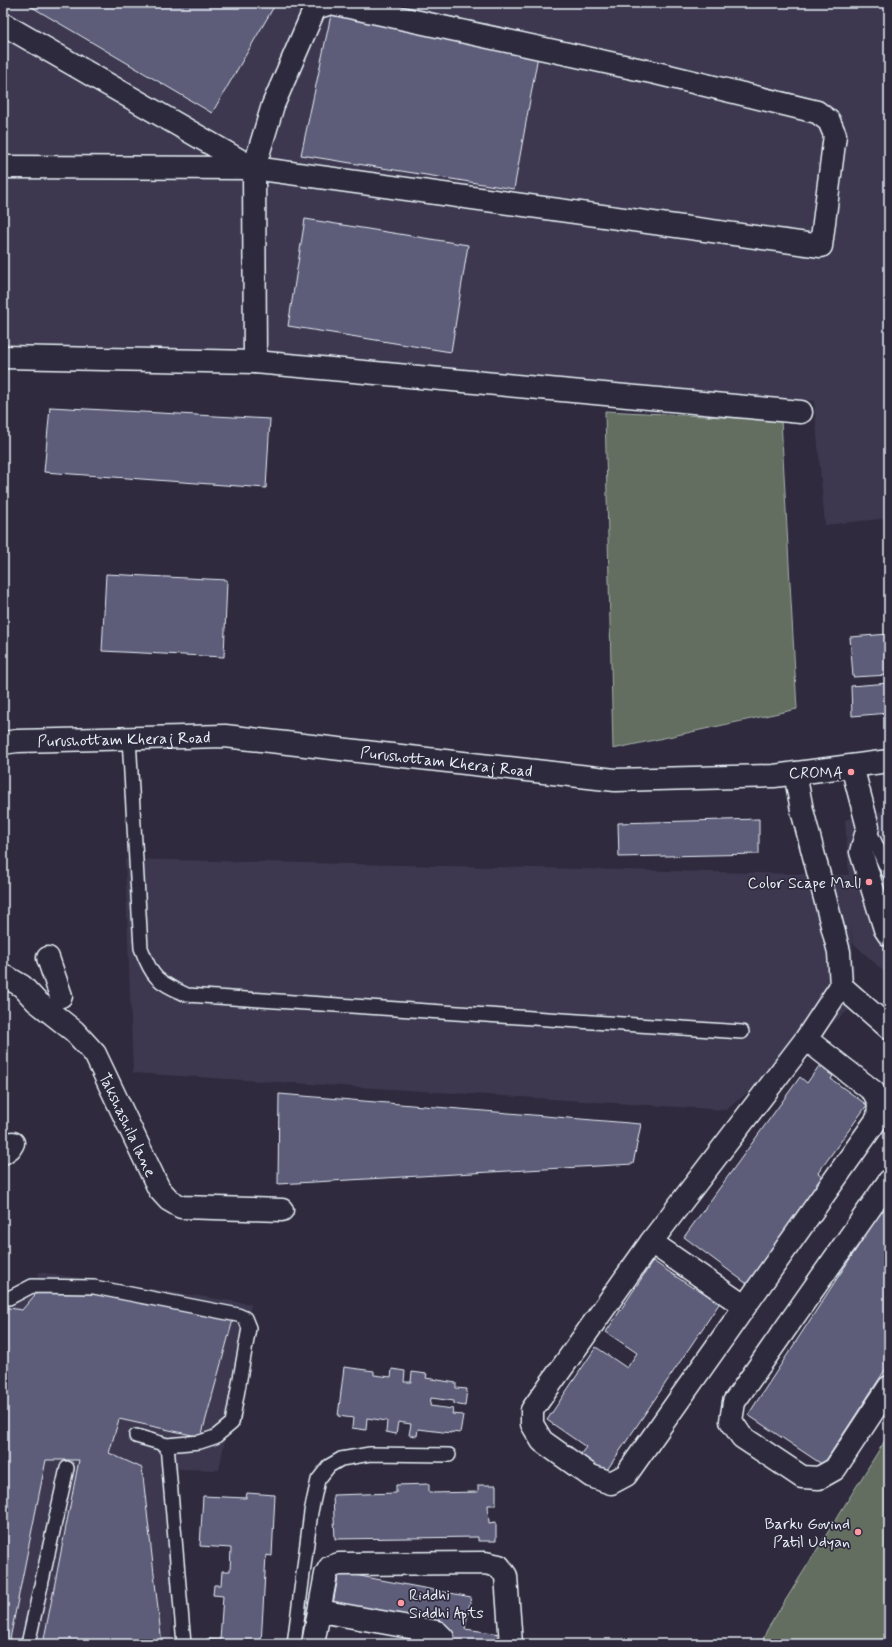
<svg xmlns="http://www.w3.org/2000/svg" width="892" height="1647" viewBox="0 0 892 1647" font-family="Mynerve,sans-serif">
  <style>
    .built { fill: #3d394f }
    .green { fill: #646e61; stroke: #a6b0ac }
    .building { fill: #5d5c79; stroke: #e8f1f8 }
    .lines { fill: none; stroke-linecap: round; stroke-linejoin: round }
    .lane-casing { stroke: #e8f1f8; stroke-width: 16 }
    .street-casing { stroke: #e8f1f8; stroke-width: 25 }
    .secondary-casing { stroke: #e8f1f8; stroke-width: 25 }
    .lane { stroke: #2f2a3d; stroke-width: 13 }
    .street { stroke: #2f2a3d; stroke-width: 22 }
    .secondary { stroke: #2f2a3d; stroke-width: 22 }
    .poi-dot { fill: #ff9aa2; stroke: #2f2a3d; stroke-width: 1.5 }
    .labels { text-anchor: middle; stroke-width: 3.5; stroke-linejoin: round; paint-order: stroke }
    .street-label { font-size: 16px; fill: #e8f1f8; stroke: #2f2a3d }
    .poi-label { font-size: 16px; fill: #e8f1f8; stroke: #2f2a3d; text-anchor: end }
  </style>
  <rect width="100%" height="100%" fill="#2f2a3d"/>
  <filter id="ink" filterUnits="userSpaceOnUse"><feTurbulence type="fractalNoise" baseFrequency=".025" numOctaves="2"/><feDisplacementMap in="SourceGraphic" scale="8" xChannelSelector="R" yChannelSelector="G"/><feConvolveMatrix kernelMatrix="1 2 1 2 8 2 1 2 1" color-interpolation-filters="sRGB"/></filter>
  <g filter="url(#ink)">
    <path class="built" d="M3 3H889V518L825 525 814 401 291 354 3 350Z
      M889 809V976L853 943 851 921 856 1004 726 1110 133 1073 125 859 849 875 845 820Z
      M39 1272 251 1304 219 1470 178 1469 171 1644H3V1291L33 1293Z"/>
    <path class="green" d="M605 411 781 420 797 709 613 749Z
      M889 1434V1644H761L767 1630Z"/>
    <path class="building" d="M25 3H276L212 113Z
      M331 15 539 50 514 189 301 155Z
      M305 219 468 245 451 352 288 326Z
      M50 407 270 419 266 488 44 472Z
      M106 574 227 580 224 657 102 651Z
      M889 634V675L853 677 850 637Z
      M889 683V713L852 716 851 686Z
      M759 819V854L619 857 618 823Z
      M819 1066 833 1076 831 1079 867 1105 818 1173 824 1178 747 1284 684 1237 800 1077 807 1083Z
      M279 1094 641 1124 633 1164 278 1184Z
      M889 1199V1364L823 1465 748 1415Z
      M653 1261 693 1288 698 1281 723 1298 605 1473 580 1455 586 1447 547 1420 596 1347 627 1368 637 1353 606 1332Z
      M40 1289 102 1294 234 1316 201 1437 119 1419 109 1453 142 1468 162 1644H43L79 1460H46L9 1644H3V1307L22 1310Z
      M344 1367 374 1371V1375L391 1377 392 1369 405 1371 404 1382H411L412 1372 427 1374 426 1378 456 1383V1388L467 1389 465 1406 454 1404V1401L431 1398 430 1406 453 1409 452 1414 463 1415 460 1433 451 1432V1433L418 1429 417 1436 409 1435 411 1424 398 1422 396 1434 386 1432 387 1421 367 1418 366 1430 352 1428 353 1418 338 1416Z
      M429 1484V1493L478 1492V1485H496V1505H488L489 1523 496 1522V1541H478V1537L335 1539 333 1495 396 1493V1485Z
      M247 1493 275 1495 272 1556 266 1555 261 1644H206L207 1639 220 1640 223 1596 213 1595 214 1585H221L222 1571H230L231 1548 200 1546 203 1496 246 1498Z
      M339 1572 471 1597 465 1629 501 1634 500 1644H446L332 1609Z"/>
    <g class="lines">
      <defs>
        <path id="lane" d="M129 738 141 948C153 980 157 981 187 995L742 1032
          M868 827 889 873
          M3 1298H9L32 1286 94 1287 238 1315 245 1318 249 1328 232 1423 215 1437 200 1442 167 1445
          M136 1436 167 1445 184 1644
          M28 1644 67 1468
          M294 1644 311 1512 318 1480 329 1466 341 1459 370 1454 449 1455"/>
        <g id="street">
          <path d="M3 24 253 168"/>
          <path d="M3 167 254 168 821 246 835 135 829 121 817 112 656 73 331 3 315 8 273 105 254 168 255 362 3 357"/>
          <path d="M255 362 801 412"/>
          <path d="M852 766 868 827 861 852 885 929 889 935"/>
          <path d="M795 773 802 810 839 952 841 986 806 1039 874 1092 879 1104 878 1118 626 1475 611 1483 591 1476 542 1441 532 1424V1410L651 1242 806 1039"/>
          <path d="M48 958 61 996"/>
          <path id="s1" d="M3 975 22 986 36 1001 74 1031 95 1054 159 1189 169 1200 181 1207 282 1210"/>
          <path d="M841 986 889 1028"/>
          <path d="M3 1153 10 1148 13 1143"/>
          <path d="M889 1181 734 1402 731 1421 742 1437 802 1477 819 1478 835 1469 889 1387"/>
          <path d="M651 1242 744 1306"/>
          <path d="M320 1611 437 1632 443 1638V1644"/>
          <path d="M313 1644 326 1574 330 1567 339 1564 485 1563 499 1566 506 1576 511 1644"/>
        </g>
        <g id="secondary">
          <path id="s2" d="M3 743 17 741 225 736 615 780 774 776 889 761"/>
        </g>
      </defs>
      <use href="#lane" class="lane-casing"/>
      <use href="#street" class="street-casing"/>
      <use href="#secondary" class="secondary-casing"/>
      <use href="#lane" class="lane"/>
      <use href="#street" class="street"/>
      <use href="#secondary" class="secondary"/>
    </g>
  </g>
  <g class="poi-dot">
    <circle cx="851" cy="772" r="4"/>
    <circle cx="869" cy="882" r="4"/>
    <circle cx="858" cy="1532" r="4"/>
    <circle cx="401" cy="1603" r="4"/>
  </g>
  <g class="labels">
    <g class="street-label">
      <text dy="6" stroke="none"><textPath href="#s2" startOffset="121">Purushottam Kheraj Road</textPath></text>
      <text dy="6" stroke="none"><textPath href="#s2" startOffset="445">Purushottam Kheraj Road</textPath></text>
      <text dy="6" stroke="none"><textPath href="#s1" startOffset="200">Takshashila lane</textPath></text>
    </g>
    <g class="poi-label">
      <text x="843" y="778">CROMA</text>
      <text x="861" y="888">Color Scape Mall</text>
      <text x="850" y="1529">Barku Govind<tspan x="850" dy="18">Patil Udyan</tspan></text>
      <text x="409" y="1600" text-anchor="start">Riddhi<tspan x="409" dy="18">Siddhi Apts</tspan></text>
    </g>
  </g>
  <rect width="892" height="1647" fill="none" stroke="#2f2a3d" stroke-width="16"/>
  <rect x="8" y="8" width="876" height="1631" fill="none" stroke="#e8f1f8" stroke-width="1.5" filter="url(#ink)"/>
</svg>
